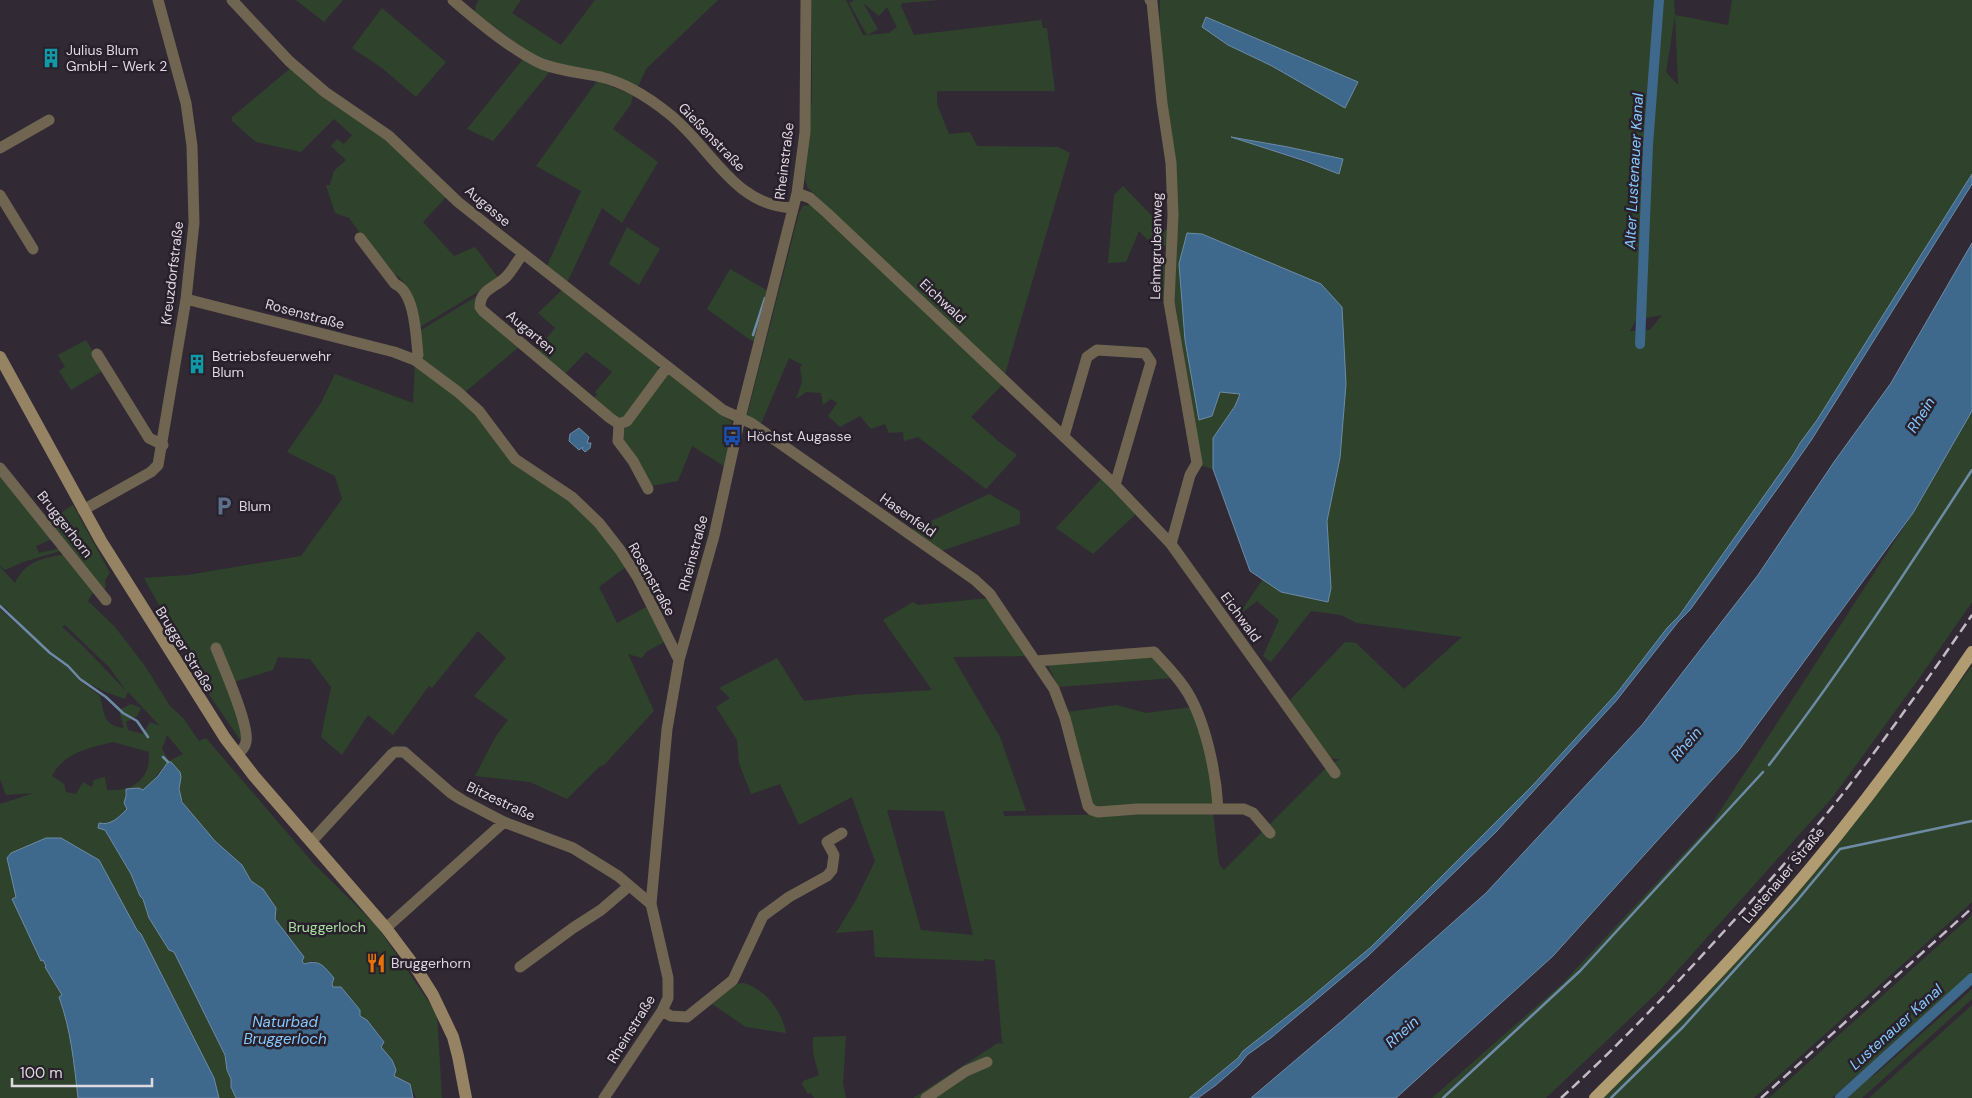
<svg xmlns="http://www.w3.org/2000/svg" width="1972" height="1098" viewBox="0 0 1972 1098" font-family="'DM Sans',sans-serif">
  <style>
    .green { fill: #2f432c; fill-rule: evenodd }
    .water { fill: #3e698c; stroke: #6e8ba6 }
    .lines { fill: none; stroke-linecap: round; stroke-linejoin: round }
    .stream { stroke: #6e8ba6; stroke-width: 2.5 }
    .canal { stroke: #3e698c; stroke-width: 10 }
    .street { stroke: #6f6551; stroke-width: 11 }
    .secondary { stroke: #958363; stroke-width: 12 }
    .primary { stroke: #b19b71; stroke-width: 12 }
    .rail { stroke: #c1bcc4; stroke-width: 2.5; stroke-dasharray: 10 5; stroke-linecap: butt }
    .labels { text-anchor: middle; stroke-width: 5; stroke-linejoin: round; paint-order: stroke }
    .poi-label { font-size: 14px; fill: #ded9e1; stroke: #28202b; text-anchor: start }
    .street-label { font-size: 14px; fill: #ded9e1; stroke: #28202b }
    .park-label { font-size: 14px; fill: #aae2a2; stroke: #28202b }
    .water-label { font-size: 15px; font-style: italic; fill: #85c8ff; stroke: #28202b }
  </style>
  <rect width="100%" height="100%" fill="#312a35"/>
  <path class="green" d="M296 0H343L324 22Z
    M479 0H521L512 13 561 45 595 0H718L646 69 637 89 551 63 529 53 475 12 476 5Z
    M812 0H846L863 35H867L849 3 854 0H941L902 3 901 6 914 35 1041 20 1043 28H1047L1055 91H937V104L949 134 970 132 977 146 1058 147 1070 153 1005 374 941 316 808 188 805 180 812 96ZM863 3 879 16 887 7 897 27 889 33 868 35 878 29Z
    M1160 0H1674L1675 15 1728 25 1732 0H1972V174L1817 420 1800 443 1793 455 1679 616 1667 628 1617 693 1533 785 1371 947 1303 1004 1243 1051 1238 1058 1189 1098H913L998 1043 1005 1044 1002 1042 995 960 984 959 983 961 875 957 873 930 836 933 856 900 875 861 852 797 799 825 780 784 751 794 739 763 737 740 716 707 730 698 719 688 777 658 804 701 854 695 932 690 883 620 913 602 918 605 990 598 1029 657 1021 656 953 657 1000 737 1026 811H1003L1004 816 1213 813 1219 864 1224 870 1326 768 1340 759H1334L1326 755 1290 704 1291 699 1345 642 1356 643 1404 689 1462 637 1357 623 1341 615 1311 611 1271 662 1263 656 1279 620 1257 601 1238 616 1263 579 1281 592 1328 602 1331 588 1327 521 1340 458 1250 256 1202 234 1187 233 1179 264 1185 340 1212 416 1220 392 1240 393 1235 406 1213 438V469L1202 466 1193 427 1176 307 1159 297 1154 264 1175 253 1171 244 1156 248 1139 231 1126 262 1108 263 1114 195 1123 186 1154 218 1160 235 1169 227 1176 225 1159 51ZM1675 15 1678 84H1677L1666 72ZM1206 17 1358 83 1345 108 1272 66 1228 45 1202 27ZM1236 138 1288 147 1342 159 1339 174ZM1662 315 1650 330 1630 331 1636 320ZM887 810 944 811 973 935 921 930Z
    M382 8 446 62 416 97 382 68 352 48Z
    M523 59 551 70 493 141 467 129Z
    M292 67 370 125 447 196 423 222 454 256 475 247 499 279 417 329C415 309 411 278 389 272L349 218 335 213 326 185H330L334 171 346 160 331 146 337 139 344 144 352 135 334 119 301 152 256 142 232 121V117Z
    M597 81 633 95 631 104 613 129 658 162 622 223 602 208 566 285 546 268 581 191 536 166Z
    M810 205 1004 383 971 417 998 441 1017 455 986 489 918 437 904 441 903 432 889 433 885 424 871 429 860 416 840 427 828 416 837 403 831 399 823 405 821 393 806 392 796 399 802 382 800 367 803 365 789 358 760 426 747 415 799 213 803 206Z
    M627 227 660 249 639 285 609 264Z
    M730 269 768 291 756 340 752 341 707 309Z
    M563 289 658 366V371L624 417 618 419 593 399 597 395 595 392 612 372 586 352 565 374 536 351 555 328 538 313Z
    M477 296 520 346 464 393 430 367 420 357 418 332Z
    M86 340 104 370 71 390 59 371 65 367 58 355Z
    M415 364 465 402 492 436 583 510 627 566 599 587 617 623 648 606 666 641 646 652 642 658 628 654 654 711 604 765 599 767 567 799 530 782 475 776 496 736 508 720 474 696 506 658 478 631 432 688 429 686 393 735 368 715 342 755 321 737 331 687 310 659 278 657 273 670 234 682 216 644H211L235 706 243 740 241 741 210 696 144 578 188 575 301 556 342 499 335 476 287 452 321 403 335 374 413 403Z
    M666 375H671L678 379 732 422 727 445 730 446 724 466 692 446 678 481 651 486 623 444 624 430Z
    M1972 411V602L1920 677 1832 798 1660 990 1546 1098H1432L1562 984 1713 822 1913 513Z
    M0 474 54 538 36 546 39 553 61 548 60 551 23 562 5 570 0 566Z
    M1103 477 1138 512 1093 554 1056 528Z
    M989 494 1020 511V524L941 551 912 530Z
    M73 505 110 573 105 580 106 588 92 594 87 603 89 602 115 627 145 666 170 706 183 718 199 741 206 738 313 863 377 926 437 1014 442 1098H416L410 1084 394 1077C397 1064 389 1057 381 1047L384 1041 368 1020 360 1016V1010L341 987H333L332 984 334 978 314 961 304 964 302 961V954L275 919 276 908 261 887 251 881 242 865 215 841 186 807 180 796V774L171 762C159 768 153 785 142 790 137 792 130 791 125 792L127 809 113 822 106 825 105 830 131 874 140 896 143 899 149 918 169 950 174 952 225 1055 227 1070 231 1079V1087L236 1098H0V804L34 793 6 795 0 779V609L55 659 66 666 79 680 100 696C104 713 103 726 124 728L119 710 131 704 141 708 137 716 126 722 128 730 143 734 150 722 160 726 128 692 125 699 108 693 86 682 22 627 5 607 0 605V567L15 583C27 558 47 558 72 553L47 522ZM65 625 109 667 127 692 83 646 62 627ZM167 735 183 754 169 761 162 749ZM113 742 149 752C151 779 133 792 107 790L105 777 94 780 92 787 83 782 76 794 66 792 64 784 52 776C64 752 89 748 113 742Z
    M1146 655 1157 660 1173 678 1058 687 1048 665Z
    M1972 666V902L1754 1098H1599L1890 775Z
    M1117 705 1146 713 1192 707 1210 766 1214 804 1099 809 1093 805 1067 712Z
    M1972 915V972L1832 1098H1769Z
    M744 983C766 990 782 1011 786 1033L746 1027 709 1002 736 984Z
    M1972 989V999L1862 1098H1848L1866 1079 1876 1074Z
    M1972 1005V1098H1869Z
    M846 1036 843 1084 846 1098H814L811 1093 808 1094 802 1084 803 1081 819 1075 813 1053V1037Z"/>
  <path class="water" d="M1206 17 1358 82 1345 108 1272 66 1228 45 1202 27Z
    M1231 137 1288 147 1343 159 1339 174 1305 161Z
    M1972 174V184L1812 439 1780 485 1690 610 1678 622 1616 701 1496 832 1368 956 1272 1037 1247 1055 1239 1065 1216 1085 1198 1098H1189L1238 1058 1243 1051 1303 1004 1371 947 1533 785 1617 693 1667 628 1679 616 1793 455 1800 443 1817 420Z
    M1187 233 1202 234 1321 284 1342 307 1346 384 1340 458 1327 521 1331 588 1328 602 1281 592 1250 571 1213 469V438L1235 406 1240 394 1220 392 1212 416 1199 420 1185 340 1179 264Z
    M1972 243V411L1913 513 1739 750 1553 956 1396 1098H1251L1344 1019 1486 893 1642 725 1758 575 1834 462 1891 383Z
    M579 428 589 437 587 443H591L590 448 585 452 582 449 583 447 579 450 569 441 570 434Z
    M168 762H171L180 772 181 777 179 789 182 802 215 841 242 865 251 881 263 889 276 908 275 919 304 957 302 961 304 964C321 959 324 967 334 978L332 984 333 987H341L360 1010V1016L367 1020 384 1042 381 1047 392 1060 396 1070 394 1076 410 1084 413 1098H236L231 1087V1079L227 1070 225 1055 174 952 169 950 149 918 143 899 140 896 131 874 105 830 98 828 99 823C111 826 119 817 127 809L124 803 126 796V789L139 788 143 790 158 776Z
    M46 838H61L99 860 137 930 141 934 214 1078 219 1098H78C74 1063 71 1030 59 997L62 995 45 967 46 966 43 960 41 961 12 899 16 897 7 858 11 853Z"/>
  <g class="lines">
    <path class="stream" d="M753 335 765 298
      M0 606 50 653 68 666 80 679 106 697 123 713 137 721 148 737
      M163 757 168 762
      M1769 765C1842 670 1907 570 1972 470
      M1443 1098 1580 971 1763 772
      M1611 1098 1683 1027 1795 903 1840 849 1972 821"/>
    <path class="canal" d="M1640 344 1648 145 1659 0
      M1840 1098 1972 978"/>
    <path class="street" d="M232 0 289 61 325 92 389 136 458 202 497 233 723 410 751 423 975 580 990 594 1054 689 1065 718 1088 806 1092 810 1098 812 1137 809H1244L1253 813 1270 833
      M453 0C476 20 514 52 542 64 561 71 582 73 601 77 626 83 648 97 668 113 710 145 733 206 793 208
      M1150 0 1152 2 1162 103 1171 163 1173 215 1169 302 1197 463 1190 475 1171 544
      M0 148 49 120
      M797 193 810 198 827 213 1115 485 1171 544 1335 773
      M0 195 33 249
      M360 238 395 284C415 292 416 336 418 355L415 360
      M523 254C517 261 512 271 506 277 495 288 480 289 480 307L483 311 610 418 619 424 627 421 667 367
      M186 299 394 352 415 360 458 392 479 411 515 459 572 497 599 523 620 550 638 578 679 660
      M97 354 149 438 163 445
      M619 424 618 441 633 461 648 489
      M1064 436 1087 357 1097 350 1145 353 1151 362 1115 485
      M0 468 106 600
      M83 510 151 472 158 465 186 299 194 223 192 146 186 103 158 0
      M216 648C223 666 250 726 246 742 245 748 241 751 237 754
      M1036 661 1154 652C1164 663 1175 674 1184 687 1205 717 1216 772 1218 808
      M311 842 392 754 395 752H404L451 793 462 800 504 822 573 848 618 876 651 904
      M386 928 504 822
      M520 967 573 928 601 910 629 886
      M662 1011 671 1016 687 1017 733 980 763 916 789 897 827 876 832 870 834 855 827 842 842 833
      M604 1098 662 1011 668 998V978L651 904 667 729 679 660 714 536 740 418 797 193 805 132 806 0
      M926 1098 966 1071 987 1062"/>
    <path class="secondary" d="M0 357 101 541 225 738 254 776 386 928 416 968 433 995 453 1037 458 1056 466 1098"/>
    <path class="primary" d="M1595 1098C1658 1035 1722 972 1780 904 1849 825 1913 739 1972 652"/>
    <path class="rail" d="M1561 1098C1616 1048 1667 994 1717 939 1760 892 1802 845 1841 796 1887 737 1930 676 1972 615
      M1761 1098 1972 908"/>
  </g>
  <defs>
    <symbol id="building-bare" viewBox="-9 -9 18 18"><path d="M-4-6H4V6H1V3H-1V6H-4ZM-2.5-4.3h1.7v1.8h-1.7ZM.8-4.3h1.7v1.8H.8ZM-2.5-1h1.7V.8h-1.7ZM.8-1h1.7V.8H.8Z" fill="#0f9aa8" stroke="#28202b" stroke-width="2.5" paint-order="stroke"/></symbol>
    <symbol id="bus-bare" viewBox="-9 -9 18 18"><path d="M-5-6H5V4H4V6H2V4H-2V6H-4V4H-5ZM-3.5-4V0h7V-4ZM-3.5 1.2v1.5H-2V1.2ZM2 1.2v1.5H3.5V1.2Z" fill="#1a4fb4" stroke="#28202b" stroke-width="2.5" paint-order="stroke"/></symbol>
    <symbol id="parking-bare" viewBox="-9 -9 18 18"><path d="M-3.5-5.5H1a3.5 3.5 0 0 1 0 7H-1V5.5H-3.5ZM-1-3.4V-.6H.8a1.4 1.4 0 0 0 0-2.8Z" fill="#5c6f8a" stroke="#28202b" stroke-width="2.5" paint-order="stroke"/></symbol>
    <symbol id="restaurant-bare" viewBox="-9 -9 18 18"><path d="M-5-6h1v4h1v-4h1v4h1v-4h1v5L-1.5 .5V6h-2V.5L-5-1ZM5-6V6H3V1.5H1.5Q1.5-4 5-6Z" fill="#e8710a" stroke="#28202b" stroke-width="2.5" paint-order="stroke"/></symbol>
  </defs>
  <g fill-rule="evenodd">
    <use href="#building-bare" x="37" y="44" width="28" height="28"/>
    <use href="#building-bare" x="183" y="350" width="28" height="28"/>
    <use href="#bus-bare" x="718" y="422" width="28" height="28"/>
    <use href="#parking-bare" x="210" y="492" width="28" height="28"/>
    <use href="#restaurant-bare" x="362" y="949" width="28" height="28"/>
  </g>
  <g class="labels">
    <g class="poi-label">
      <text x="66" y="55">Julius Blum<tspan x="66" dy="16">GmbH - Werk 2</tspan></text>
      <text x="212" y="361">Betriebsfeuerwehr<tspan x="212" dy="16">Blum</tspan></text>
      <text x="747" y="441">Höchst Augasse</text>
      <text x="239" y="511">Blum</text>
      <text x="391" y="968">Bruggerhorn</text>
    </g>
    <g class="street-label">
      <text transform="translate(712 137) rotate(46)" y="5">Gießenstraße</text>
      <text transform="translate(784 161) rotate(-83)" y="5">Rheinstraße</text>
      <text transform="translate(488 206) rotate(40)" y="5">Augasse</text>
      <text transform="translate(1156 246) rotate(-89)" y="5">Lehmgrubenweg</text>
      <text transform="translate(172 273) rotate(-83)" y="5">Kreuzdorfstraße</text>
      <text transform="translate(943 301) rotate(43)" y="5">Eichwald</text>
      <text transform="translate(305 314) rotate(15)" y="5">Rosenstraße</text>
      <text transform="translate(531 332) rotate(40)" y="5">Augarten</text>
      <text transform="translate(908 515) rotate(35)" y="5">Hasenfeld</text>
      <text transform="translate(65 524) rotate(52)" y="5">Bruggerhorn</text>
      <text transform="translate(693 553) rotate(-75)" y="5">Rheinstraße</text>
      <text transform="translate(652 579) rotate(61)" y="5">Rosenstraße</text>
      <text transform="translate(1241 617) rotate(54)" y="5">Eichwald</text>
      <text transform="translate(185 649) rotate(58)" y="5">Brugger Straße</text>
      <text transform="translate(501 801) rotate(25)" y="5">Bitzestraße</text>
      <text transform="translate(1783 875) rotate(-50)" y="5">Lustenauer Straße</text>
      <text transform="translate(631 1029) rotate(-58)" y="5">Rheinstraße</text>
    </g>
    <g class="park-label">
      <text x="327" y="932">Bruggerloch</text>
    </g>
    <g class="water-label">
      <text transform="translate(1634 171) rotate(-87)" y="5">Alter Lustenauer Kanal</text>
      <text transform="translate(1921 415) rotate(-58)" y="5">Rhein</text>
      <text transform="translate(1686 744) rotate(-49)" y="5">Rhein</text>
      <text x="285" y="1027">Naturbad<tspan x="285" dy="17">Bruggerloch</tspan></text>
      <text transform="translate(1896 1027) rotate(-42)" y="5">Lustenauer Kanal</text>
      <text transform="translate(1402 1032) rotate(-42)" y="5">Rhein</text>
    </g>
  </g>
  <path d="M12 1078v8h140v-8" fill="none" stroke="#ded9e1" stroke-width="2.5"/>
  <text x="20" y="1078" font-size="15" fill="#ded9e1" stroke="#28202b" stroke-width="4" paint-order="stroke">100 m</text>
</svg>
